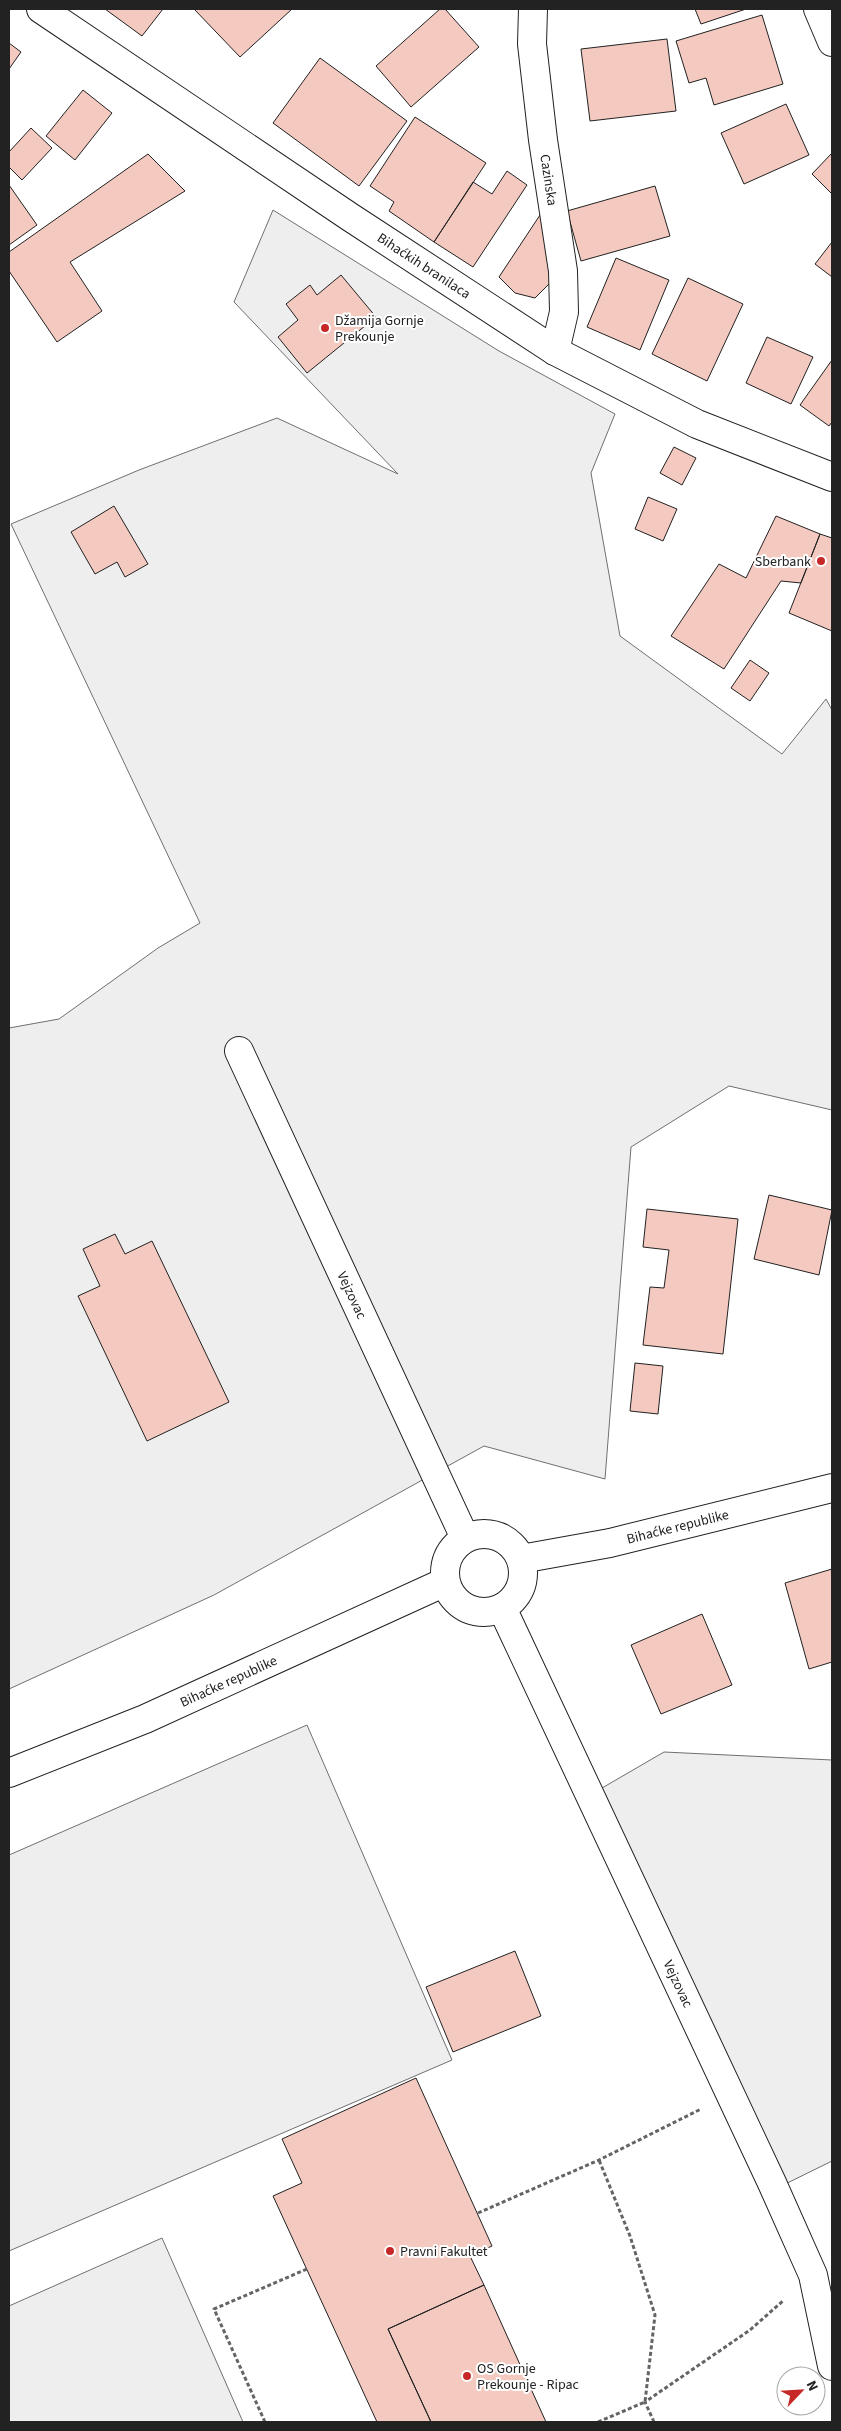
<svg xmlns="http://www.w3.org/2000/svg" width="841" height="2431" viewBox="0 0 841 2431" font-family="'Source Sans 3',sans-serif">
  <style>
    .green { fill: #eee; stroke: #6f6f6f }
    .building { fill: #f3c9c0; stroke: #222 }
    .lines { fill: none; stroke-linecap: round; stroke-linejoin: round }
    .minor-casing { stroke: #222; stroke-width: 30 }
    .primary-casing { stroke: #222; stroke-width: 30 }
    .path { stroke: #646464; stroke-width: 3; stroke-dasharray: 4 2.5; stroke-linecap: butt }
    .minor { stroke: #fff; stroke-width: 28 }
    .primary { stroke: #fff; stroke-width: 28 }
    .poi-dot { fill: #c62828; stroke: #fff; stroke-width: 2 }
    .labels { text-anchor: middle; stroke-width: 4; stroke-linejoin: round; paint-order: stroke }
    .street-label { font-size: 14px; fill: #222; stroke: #fff }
    .poi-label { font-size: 14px; fill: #222; stroke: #fff; text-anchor: start }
  </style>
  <rect width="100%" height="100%" fill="#fff"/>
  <path class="green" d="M273 210 499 351 615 414 591 473 620 636 782 754 826 699 832 710V1110L729 1086 631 1147 605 1479 484 1446 214 1595 9 1689V1028L59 1019 158 948 200 923 11 524 139 470 277 418 398 474 234 302Z
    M307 1725 452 2060 9 2251V1855Z
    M664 1752 832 1760V2161L763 2195 590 1795Z
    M162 2238 243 2422H9V2306Z"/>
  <path class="building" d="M105 9H163L142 36Z
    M194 9H292L240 57Z
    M440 9H445L479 47 411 107 376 66Z
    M695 9H746L701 24Z
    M762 15 783 84 714 105 706 78 689 83 676 41Z
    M667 39 676 111 590 121 581 49Z
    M9 43 21 52 9 69Z
    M320 58 407 121 359 186 273 123Z
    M83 90 112 113 75 160 46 136Z
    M786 104 809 155 744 184 721 133Z
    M415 117 486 163 434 242 389 211 394 202 370 186Z
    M31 128 52 148 22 180 9 167V152Z
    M832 153V194L812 174Z
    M148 154 185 191 70 262 102 311 57 342 9 271V252Z
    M507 171 527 185 473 267 434 242 473 182 492 194Z
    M9 185 37 225 9 245Z
    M655 186 670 236 581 261 567 211Z
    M542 212 556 277 535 298 515 293 499 277Z
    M832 242V277L815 264Z
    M616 258 669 280 640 350 587 327Z
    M341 275 376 317 307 373 278 337 298 320 286 304 310 285 317 295Z
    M688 278 743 304 707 381 652 354Z
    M767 337 813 357 791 404 746 383Z
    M832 360V422L829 426 800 405Z
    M674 447 696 458 682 485 660 473Z
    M648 497 677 509 663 541 635 529Z
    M114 506 148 564 125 577 117 562 95 574 71 532Z
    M776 516 820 534 801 583 781 581 724 669 671 636 719 564 746 578Z
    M820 534 832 538V631L789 613Z
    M750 660 769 673 750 701 731 688Z
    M769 1195 832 1210 819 1275 754 1259Z
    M647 1209 738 1219 723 1354 643 1345 650 1287 664 1288 669 1250 643 1247Z
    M115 1234 125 1254 152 1241 229 1402 147 1441 78 1296 100 1286 83 1249Z
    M635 1363 663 1366 658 1414 630 1411Z
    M832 1569V1662L809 1669 785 1583Z
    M702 1614 732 1685 661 1714 631 1645Z
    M515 1951 541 2016 453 2052 426 1987Z
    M416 2078 492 2246 470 2256 484 2285 388 2329 431 2422H377L273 2196 302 2183 282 2139Z
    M484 2285 546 2422H431L388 2329Z"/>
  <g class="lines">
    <defs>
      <g id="minor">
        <path id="s1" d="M533 9 532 44 543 140 563 271 564 312 555 351"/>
        <path d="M818 9 832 42"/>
        <path id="s2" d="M239 1051 465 1538"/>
        <circle cx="484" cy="1573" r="39"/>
        <path id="s3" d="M521 1559 610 1543 832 1488"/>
        <path id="s4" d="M502 1608 772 2183 813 2275 832 2366"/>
        <path id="s5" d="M9 1773 145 1719 445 1582"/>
      </g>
      <g id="primary">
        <path id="s6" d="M41 9 350 217 555 351 697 424 832 477"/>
      </g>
    </defs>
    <use href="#minor" class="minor-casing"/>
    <use href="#primary" class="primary-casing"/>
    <path class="path" d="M478 2213 599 2160 701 2109
      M265 2422 214 2309 307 2269
      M598 2422 645 2402 655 2315 630 2236 599 2160
      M654 2422 645 2402 750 2330 784 2300"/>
    <use href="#minor" class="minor"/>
    <use href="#primary" class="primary"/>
  </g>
  <g class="poi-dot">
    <circle cx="325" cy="328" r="5"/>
    <circle cx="821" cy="561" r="5"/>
    <circle cx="390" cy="2251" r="5"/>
    <circle cx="467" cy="2376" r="5"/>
  </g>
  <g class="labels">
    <g class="street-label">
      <text dy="5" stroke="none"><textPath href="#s1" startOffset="172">Cazinska</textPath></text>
      <text dy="5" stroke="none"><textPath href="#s6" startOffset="461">Bihaćkih branilaca</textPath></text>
      <text dy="5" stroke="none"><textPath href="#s2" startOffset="269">Vejzovac</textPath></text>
      <text dy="5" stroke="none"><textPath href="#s3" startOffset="160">Bihaćke republike</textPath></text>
      <text dy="5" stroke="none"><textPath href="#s5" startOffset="238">Bihaćke republike</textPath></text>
      <text dy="5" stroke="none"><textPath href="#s4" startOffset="415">Vejzovac</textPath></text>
    </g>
    <g class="poi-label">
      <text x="335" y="325">Džamija Gornje<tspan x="335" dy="16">Prekounje</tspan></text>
      <text x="811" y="566" text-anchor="end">Sberbank</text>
      <text x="400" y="2256">Pravni Fakultet</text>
      <text x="477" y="2373">OS Gornje<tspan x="477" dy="16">Prekounje - Ripac</tspan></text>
    </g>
  </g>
  <rect width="841" height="2431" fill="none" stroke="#222222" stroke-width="20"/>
  <g transform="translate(801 2391) rotate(65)"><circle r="24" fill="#ffffff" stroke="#a7a7a7"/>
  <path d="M0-4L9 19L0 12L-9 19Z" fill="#c62828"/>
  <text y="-8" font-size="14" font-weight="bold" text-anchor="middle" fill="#222222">N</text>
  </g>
</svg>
